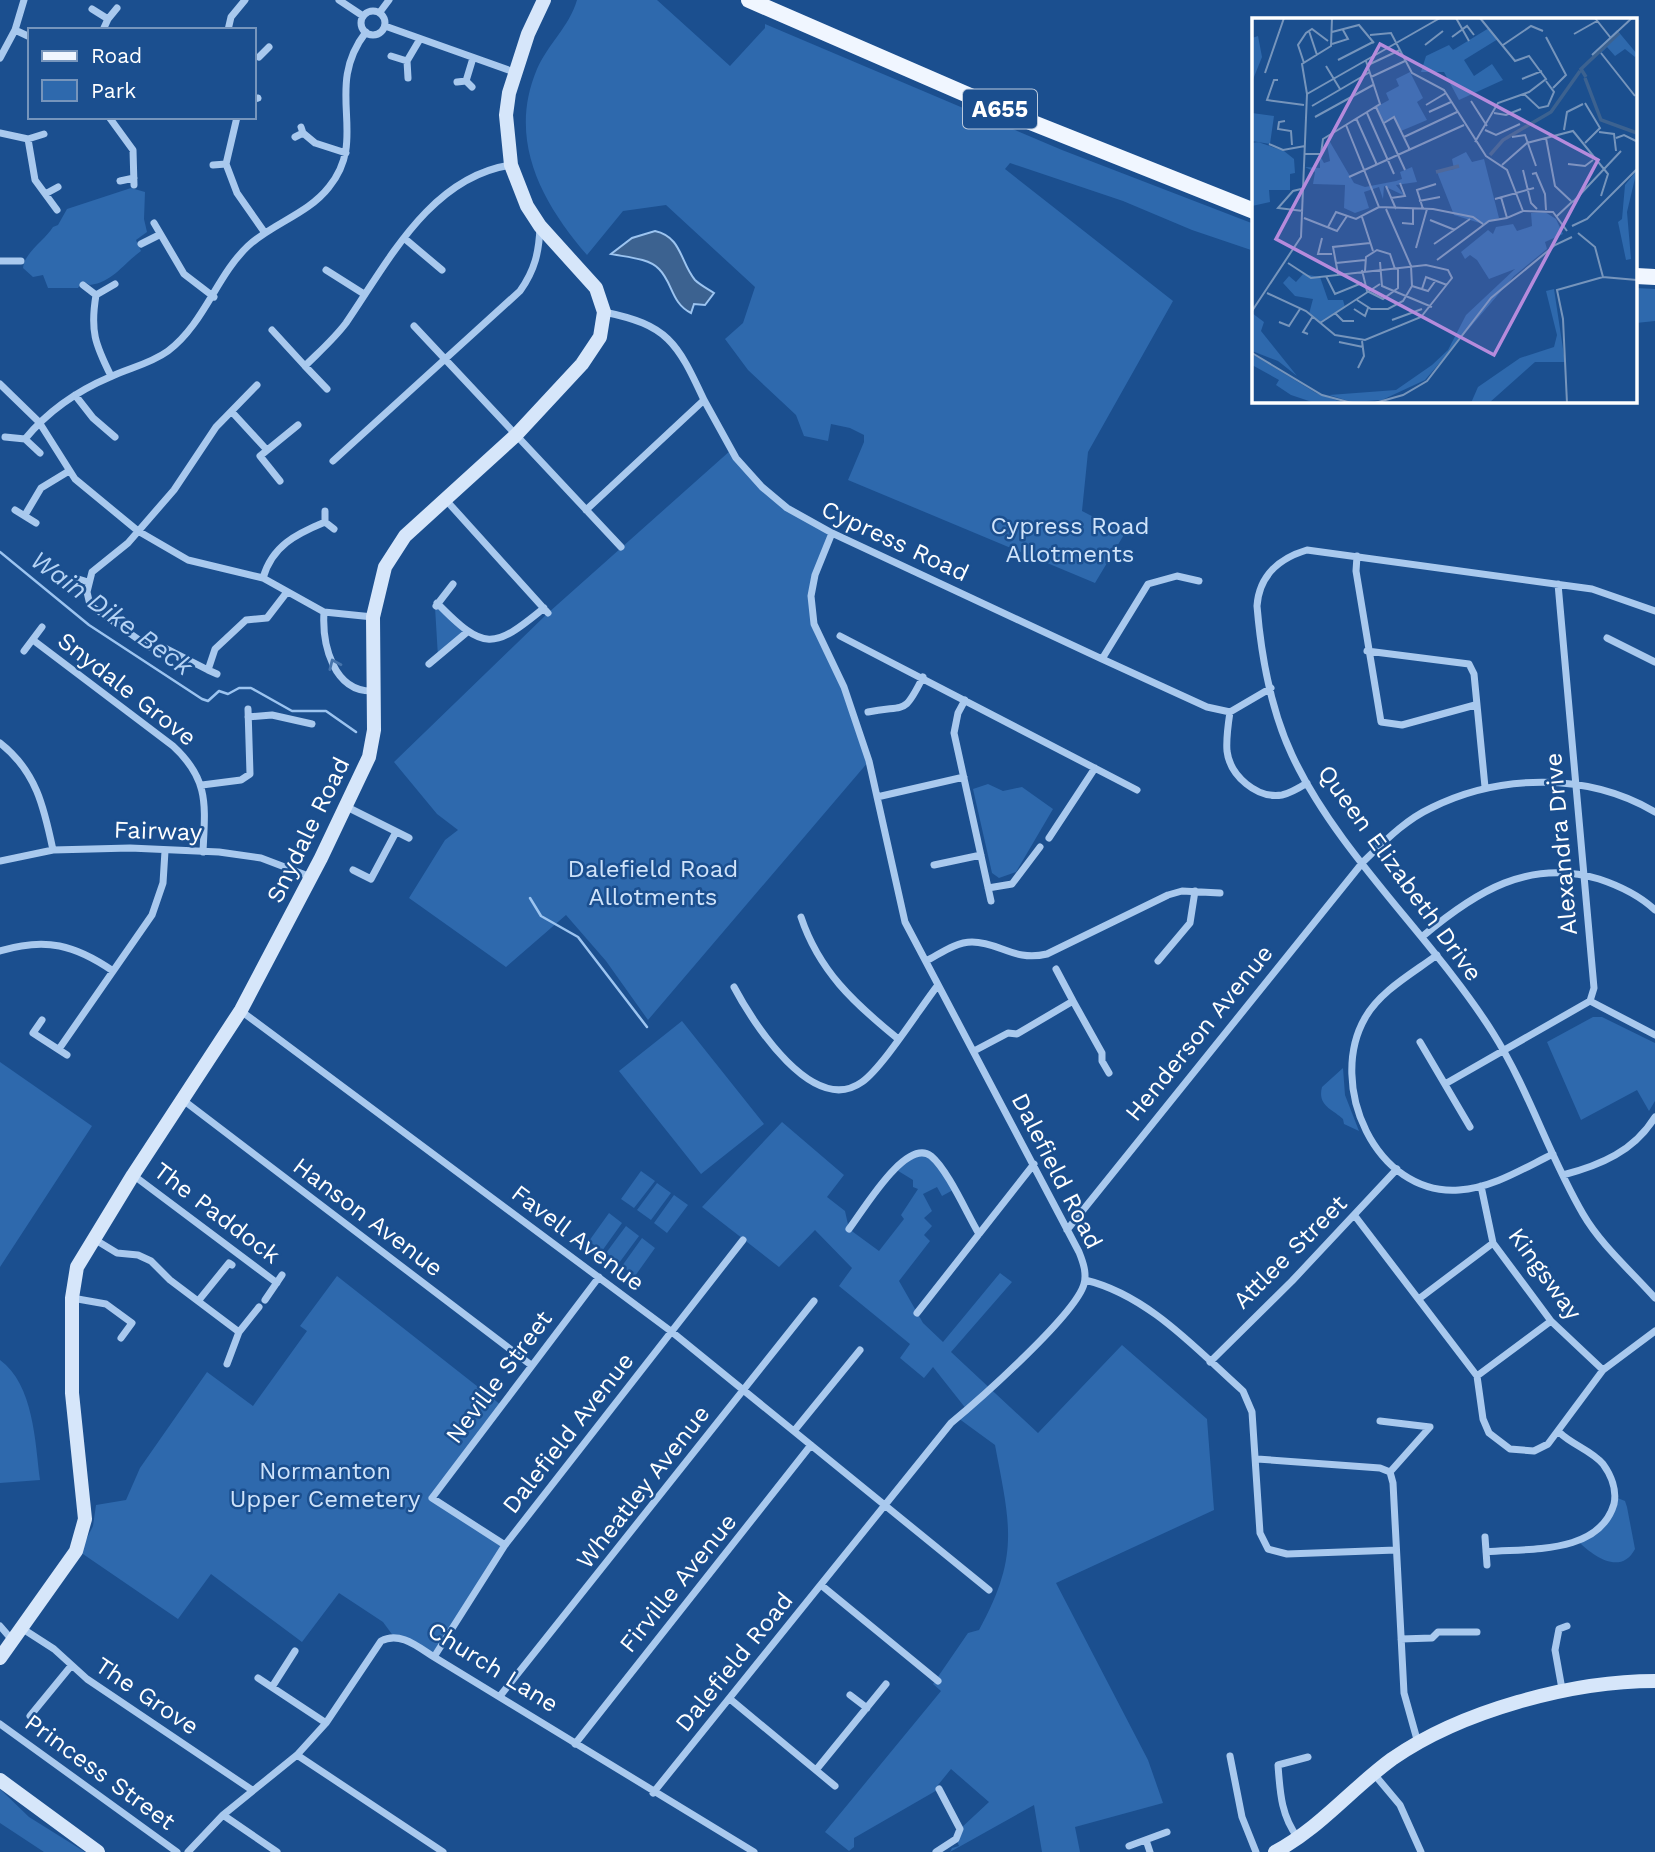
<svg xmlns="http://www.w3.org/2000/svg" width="1655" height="1852" viewBox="0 0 1655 1852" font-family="'Work Sans',sans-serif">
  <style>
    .green { fill: #2e69ad }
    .water { fill: #3c6290; stroke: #9cc4f0; stroke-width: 2 }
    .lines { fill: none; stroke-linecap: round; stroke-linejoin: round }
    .stream { stroke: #9cc4f0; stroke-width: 2.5 }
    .street { stroke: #a9c9ee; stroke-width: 7 }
    .secondary { stroke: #d6e6fa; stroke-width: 14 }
    .primary { stroke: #f0f6ff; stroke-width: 16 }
    .oneway { stroke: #4674ac }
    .labels { text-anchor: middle; stroke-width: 5; stroke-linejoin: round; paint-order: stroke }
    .shield { fill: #1b4f8f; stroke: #bbcadd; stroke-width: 2 }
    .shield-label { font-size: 23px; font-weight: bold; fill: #fff }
    .park-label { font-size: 24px; fill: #cfe3fa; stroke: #1b4f8f }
    .street-label { font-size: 24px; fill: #fff; stroke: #1b4f8f }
    .water-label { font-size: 26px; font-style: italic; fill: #b5d3f5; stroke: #1b4f8f }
    .inset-river { fill: none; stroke: #3c6290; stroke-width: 3.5 }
    .inset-road { fill: none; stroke: #7695bc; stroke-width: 2 }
    .view { fill: #b68bdc; fill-opacity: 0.15; stroke: #b68bdc; stroke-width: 3.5 }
    .inset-edge { fill: none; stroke: #fff; stroke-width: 3.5 }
  </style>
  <rect width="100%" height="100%" fill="#1b4f8f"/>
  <path class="green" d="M577 0H657L730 66 765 28V24L1062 150 1254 224V251L1192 230 1123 201 1010 163 1005 169 1173 301 1088 452 1082 511 1125 533 1095 583 848 480 864 442V435L850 428 831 424 828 441 804 436 796 415 748 370 725 339 743 323 755 287 666 205 623 211 587 255C542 203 507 140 537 69 548 44 569 27 577 0Z
    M131 188 145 192 144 219 147 232 136 240 141 251C123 264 113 282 90 285L83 281 78 288H48L43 275 33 277 23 268C24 253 45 240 53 227L58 225 67 209Z
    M1636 288 1655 289V321L1636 323Z
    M731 450 762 487 832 533 811 596 814 624 835 669 869 761 648 1020 606 961 566 915 506 967 409 898 445 840 458 830 437 814 394 762 548 613Z
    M437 603 466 633 438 657 435 607Z
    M988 784 1003 791 1022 787 1053 809 1016 872 999 878 992 873 973 789Z
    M1593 1017H1602L1655 1043V1101L1649 1111 1637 1090 1581 1120 1547 1042Z
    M682 1021 764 1124 701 1174 619 1071Z
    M0 1062 92 1126 0 1267Z
    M1343 1068 1345 1095 1359 1131 1344 1124 1343 1119C1333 1109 1317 1106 1322 1087Z
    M782 1122 844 1175 827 1197 845 1211 849 1229 879 1251 904 1219 901 1215 918 1189 913 1187V1180L895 1169 908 1155 932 1157 953 1190 942 1196 937 1187 923 1194 932 1211 924 1218 932 1226 924 1235 930 1241 899 1281 923 1323 943 1342 1000 1273 1012 1282 951 1352 1038 1433 1122 1345 1207 1419 1214 1510 1056 1583 1148 1760 1163 1803 1075 1827 1080 1852H1042L1034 1805 950 1852 952 1848 959 1846 956 1839 960 1829 989 1802 951 1769 938 1785 939 1789 854 1838V1847L849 1851 825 1832 941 1691 933 1684 968 1633 979 1630C1020 1555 1010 1525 995 1445L958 1418 967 1410 933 1367 924 1378 900 1358 910 1344 839 1286 852 1268 815 1230 779 1267 702 1207Z
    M641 1171 655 1181 634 1208 621 1199Z
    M657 1183 671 1193 651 1220 637 1210Z
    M674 1195 688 1205 667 1233 654 1223Z
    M609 1213 622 1223 602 1251 589 1241Z
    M626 1226 639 1236 619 1263 606 1253Z
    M642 1238 655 1248 635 1276 622 1266Z
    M337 1276 501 1405 432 1498 505 1545 434 1657 394 1637 383 1622 339 1593 302 1642 211 1574 178 1619 80 1552 93 1526 96 1505 126 1500 140 1468 207 1372 253 1406 307 1331 300 1326Z
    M0 1360C34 1385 35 1442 40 1480L0 1483Z
    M1615 1497 1625 1501 1627 1507 1635 1549C1621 1576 1593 1556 1579 1542L1599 1528Z
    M0 1789 29 1817 85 1852H44L0 1823Z"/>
  <path class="water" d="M655 231C682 237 680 262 695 280 700 285 708 289 714 293L705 305 694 304 691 313C671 303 673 283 659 269 649 258 625 257 611 254L632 238Z"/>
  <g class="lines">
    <path class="stream" d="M0 552 89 625 202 699 208 701 219 691 228 694 239 688H251L292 711H326L356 732
      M530 898 541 916 578 937 647 1027"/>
    <path class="street" d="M339 0 363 16
      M92 9 108 19 103 30
      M361 23a12 12 0 1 1 24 0a12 12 0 1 1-24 0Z
      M380 12 389 0
      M108 19 117 8
      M385 26 514 72
      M15 30 30 37
      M228 30 231 17 245 0
      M391 56 407 61
      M259 57 269 47
      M0 58 15 30 24 0
      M408 78 407 61 420 39
      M466 81 473 58
      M457 82 466 81 472 87
      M254 99 258 98
      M109 117 133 150 134 185
      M237 117 226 164 237 193 265 233
      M0 133 28 139 44 134
      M303 133 315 143 346 153
      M295 137 303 133 301 127
      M28 139 35 180 57 210
      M213 165 226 164
      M120 181 134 178
      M47 193 58 187
      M154 223 184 274 214 297
      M404 238 442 270
      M141 244 159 235
      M0 261H21
      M326 270 364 294
      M83 285 96 295
      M414 326 621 547
      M272 330 305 366
      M111 376C95 344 90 331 96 295L115 284
      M0 384 39 422 75 479 138 531 188 560 263 578 324 612 373 617
      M327 389 305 366C319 352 334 339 346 323 388 262 430 177 511 165
      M75 395 93 418 115 437
      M704 400 736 458 762 487 787 508 832 533 1102 659 1207 707 1230 712
      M232 412 266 449
      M5 437 25 439 40 453
      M25 439C48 411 77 391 110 377 129 368 150 364 168 351 204 324 217 275 248 246 273 223 308 214 329 187 370 137 322 89 366 32
      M333 461 520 291C535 270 539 252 540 227
      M280 481 260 456 298 425
      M445 499 548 613
      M15 510 36 523
      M586 510 704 400C677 342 668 325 604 312
      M325 511V522L334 529
      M25 515 41 488 69 471
      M1357 556 1356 571 1381 722 1402 725 1475 705
      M75 578 88 582
      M263 578C272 546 296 534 325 522
      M437 603C484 651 493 650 544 608
      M436 606 453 584
      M1655 611 1592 589 1307 550C1280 558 1259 575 1257 606 1261 654 1271 710 1292 755 1338 854 1434 939 1493 1033 1529 1090 1549 1156 1583 1214 1601 1245 1631 1271 1655 1298
      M324 612C322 644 333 693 374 691
      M840 636 1137 790
      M1607 638 1655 662
      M33 640 173 746C210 780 205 806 203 852
      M149 647 90 605 87 592 92 572 128 543 174 490 216 427 257 385
      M165 648 208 670
      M24 651 42 627
      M1367 651 1469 664 1474 674 1485 787
      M1102 659 1148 584 1177 576 1199 581
      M429 664 466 633
      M217 674 208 670 215 649 246 620 267 618 287 592
      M1271 688 1230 712C1228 725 1226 739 1227 751 1230 776 1257 799 1282 795 1291 793 1299 788 1307 783
      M965 700 958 713 954 733 991 901
      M868 712C906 704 903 717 923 677
      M248 717 272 715 312 724
      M0 743C36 771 44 807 53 850
      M202 785 241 780 250 774 248 709
      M877 797 964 777
      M347 807 409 838
      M1049 838 1095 768
      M0 861 53 850 130 848 219 852 261 858 311 877
      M934 865 981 855
      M353 870 371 879 396 832
      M988 888 1012 884 1040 847
      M801 917C819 971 854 1003 897 1038
      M1423 936C1475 892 1529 858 1599 879 1620 886 1639 895 1655 910
      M0 951C46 937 75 945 113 971
      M1437 955C1413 973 1380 991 1365 1018 1327 1084 1375 1196 1459 1190 1493 1188 1524 1168 1553 1154
      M926 961C940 954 955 942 972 942 1000 942 1014 962 1047 954L1168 895 1182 891 1220 893
      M1158 961 1190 923 1195 891
      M1056 969 1073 1001
      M734 987C753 1023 813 1117 862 1082 883 1067 920 1008 938 985
      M1590 1001 1655 1035
      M241 1011 672 1332 989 1590
      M42 1020 33 1033 67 1055
      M1420 1042 1470 1127
      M59 1049 152 915 163 883 165 851
      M974 1051 1008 1033 1017 1034 1073 1001 1102 1053V1061L1109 1073
      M1445 1084 1590 1001 1594 988 1558 584
      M183 1100 531 1365
      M133 1175 277 1283
      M1563 1175C1601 1165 1634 1151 1655 1117
      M1481 1186 1493 1243 1551 1321 1603 1370
      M1355 1216 1477 1376 1483 1419 1489 1433 1510 1449 1534 1451 1548 1444 1603 1370 1655 1331
      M849 1229C863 1211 906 1137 931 1156 948 1170 967 1214 979 1234
      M1067 1230 1363 862C1384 842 1405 820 1431 808 1499 774 1588 772 1655 812
      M94 1239 117 1253 138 1255 151 1261 170 1280 239 1332
      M1085 1280C1148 1295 1196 1349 1243 1391L1252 1412 1260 1533 1268 1549 1287 1554 1396 1550
      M72 1298 106 1304 132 1323 121 1338
      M1420 1298 1493 1243
      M199 1300 229 1263 232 1265
      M265 1300 282 1275
      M917 1313 1034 1164
      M1210 1362 1292 1281 1397 1169
      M227 1364 239 1332 259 1307
      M1477 1376 1551 1321
      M1380 1421 1430 1427 1390 1472
      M794 1431 860 1350
      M1257 1459 1380 1468 1390 1472 1393 1483 1404 1693 1418 1743
      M1485 1537 1487 1565
      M505 1545 432 1498 599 1277
      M1486 1552C1528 1548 1599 1555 1614 1504 1617 1490 1611 1475 1603 1464 1591 1450 1572 1445 1559 1432
      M821 1585 938 1681
      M0 1626 13 1641
      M23 1629 54 1649 87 1679 252 1790
      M1401 1639 1432 1638 1438 1632H1477
      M434 1657 505 1545 743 1240
      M258 1678 326 1723
      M272 1687 295 1651
      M1562 1689 1555 1650 1559 1629 1567 1626
      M850 1695 867 1708
      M500 1696 814 1301
      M730 1699 835 1786
      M30 1716 71 1666
      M0 1724 177 1852
      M575 1744 811 1445
      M297 1755 443 1852
      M1230 1756 1242 1817 1256 1852
      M816 1770 886 1684
      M1374 1774 1400 1805 1421 1852
      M653 1793 951 1423C979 1400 1076 1314 1084 1284 1087 1273 1083 1262 1079 1252L905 922 869 761 844 687 814 624 811 596 815 575 832 533
      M223 1815 277 1852
      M1298 1838C1281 1816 1280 1792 1278 1765L1308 1757
      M1146 1840 1150 1852
      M1129 1846 1167 1832
      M188 1852 223 1815 297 1755 326 1723 381 1641C400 1631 418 1647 434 1657L754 1852
      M936 1852 956 1839 960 1829 939 1789"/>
    <path class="secondary" d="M0 1658 76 1551 85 1519 72 1393V1298L77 1267 133 1175 241 1010 321 858 369 757 374 730 373 617 385 567 405 536 516 435 582 364 600 337 604 312 596 288 540 226 527 206 511 165 506 115 509 93 528 34 544 0
      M0 1780 98 1852
      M1275 1852C1320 1828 1351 1789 1392 1759 1461 1711 1571 1681 1655 1681"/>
    <path class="primary" d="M749 0 1023 119 1254 211
      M1636 276 1655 277"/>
  </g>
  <defs><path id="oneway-chevron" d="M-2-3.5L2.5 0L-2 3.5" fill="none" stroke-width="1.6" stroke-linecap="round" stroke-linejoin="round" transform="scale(1.75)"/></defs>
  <use class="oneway" href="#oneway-chevron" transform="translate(334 664) rotate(-114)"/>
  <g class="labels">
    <rect class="shield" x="963" y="89.5" width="74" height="39" rx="5"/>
    <g class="shield-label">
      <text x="1000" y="117">A655</text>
    </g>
    <g class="park-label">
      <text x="1070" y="534">Cypress Road<tspan x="1070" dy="28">Allotments</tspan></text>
      <text x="653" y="877">Dalefield Road<tspan x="653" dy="28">Allotments</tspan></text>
      <text x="325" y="1479">Normanton<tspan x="325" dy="28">Upper Cemetery</tspan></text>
    </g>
    <g class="street-label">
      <text transform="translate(895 541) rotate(25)" y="8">Cypress Road</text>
      <text transform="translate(127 689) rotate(38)" y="8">Snydale Grove</text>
      <text transform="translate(308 830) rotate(-64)" y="8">Snydale Road</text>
      <text transform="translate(158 831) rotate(2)" y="8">Fairway</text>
      <text transform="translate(1561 844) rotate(-95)" y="8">Alexandra Drive</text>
      <text transform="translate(1400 873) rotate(54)" y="8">Queen Elizabeth Drive</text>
      <text transform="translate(1199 1033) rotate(-51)" y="8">Henderson Avenue</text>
      <text transform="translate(1057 1171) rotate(63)" y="8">Dalefield Road</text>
      <text transform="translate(217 1213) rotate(37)" y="8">The Paddock</text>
      <text transform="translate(368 1217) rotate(37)" y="8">Hanson Avenue</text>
      <text transform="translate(578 1238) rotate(37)" y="8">Favell Avenue</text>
      <text transform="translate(1290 1252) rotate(-45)" y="8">Attlee Street</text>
      <text transform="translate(1545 1274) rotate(54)" y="8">Kingsway</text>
      <text transform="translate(499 1377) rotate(-53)" y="8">Neville Street</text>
      <text transform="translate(568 1433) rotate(-52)" y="8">Dalefield Avenue</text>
      <text transform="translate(643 1487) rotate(-52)" y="8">Wheatley Avenue</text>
      <text transform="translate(678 1583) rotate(-51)" y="8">Firville Avenue</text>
      <text transform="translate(734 1662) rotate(-51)" y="8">Dalefield Road</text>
      <text transform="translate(493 1667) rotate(32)" y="8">Church Lane</text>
      <text transform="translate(147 1696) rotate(34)" y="8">The Grove</text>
      <text transform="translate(100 1772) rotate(36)" y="8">Princess Street</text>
    </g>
    <g class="water-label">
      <text transform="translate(112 613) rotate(36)" y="9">Wain Dike Beck</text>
    </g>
  </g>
  <g transform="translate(1252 18)">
    <rect width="385" height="385" fill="#1b4f8f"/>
    <path d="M237 10 246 21 212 42 222 58 240 46 251 62 207 82 192 54H169L174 38 197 27 201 32ZM365 12 385 36 383 39 373 31 363 38 355 29 349 35 345 32ZM6 18 10 39 0 64V20ZM158 54 171 80 165 84 175 102 149 113 142 99 132 105 124 89 137 82 134 75 147 68 144 61ZM0 95 22 98 18 126 0 123ZM6 124 32 133 42 141 43 155 38 156V172H17L18 184 0 188V125ZM78 124 102 165 113 169 144 163 150 161 148 154 160 149 165 164 144 167 153 178 132 168 131 181 127 169 112 174 117 190 103 195 92 190 93 167 61 166 63 154 53 149 68 150V138L72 145 78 143 75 126ZM214 134 220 144 232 141 247 200 231 206 202 197 185 154 202 151 200 141ZM385 152 375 194 379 241 374 242 366 204 370 201 373 167ZM293 194 304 201 311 216 293 224 295 231 262 258 173 362 130 382 100 384 77 377 144 372 180 347 196 332 214 297 263 251 237 261 225 242 218 237 213 241 209 234 236 212 241 216 244 209 261 206 265 213 280 208 279 195ZM51 256 68 259 76 282H91L93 289 68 305 57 296 61 281 43 278 31 265 37 258 44 264ZM302 271 313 344H283L237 385H219L226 369 268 340 302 329 305 317 294 273ZM0 295 12 304 9 313 45 358 26 343 0 333ZM0 336 64 375 92 385 60 384 39 377 24 367 27 362 0 347Z" fill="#2e69ad"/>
    <path class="inset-river" d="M334 59 329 51 367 15M333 60 349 102 385 115M238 137 251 122 299 94 328 53M184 154 207 148"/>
    <path class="inset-road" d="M204 0 217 23M343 0 358 19M57 13 65 37M80 14 107 7 122 25M322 16 345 3M118 17 139 15 160 55 192 72 234 138 255 152 271 193M200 19 215 8 222 17M294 19 314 57 301 70M80 26 96 21 91 12M173 27 191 13M251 27 279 8 291 13M349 35 383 78M340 37 380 0M86 42 121 24M52 45 46 27 54 15 60 11 76 23M116 47 148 32M74 48 88 71M13 55 32 0M119 59 153 43M270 61 290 53M26 62H22L15 82 52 87M55 76 50 46 79 28 80 0M272 76 287 90 296 88 302 74 294 63M219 83 235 108M174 87 194 75M60 88 118 54M124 89 153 152M177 94 199 84M115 95 142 156M242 95 254 97 269 91M63 99 121 67M104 100 125 147M33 103 27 104 26 111 39 113 40 127M132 105 142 99 158 132M94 107 127 189 181 191 221 199 231 206M233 112 244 117 268 106M312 112 315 94 331 86M347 114 362 116 364 133M152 119 205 94M260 119 273 117 284 148M294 120 303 168 319 183M364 120 372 117 384 123M223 124 246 85 277 74 294 61 277 38 263 43 228 0M333 125 348 110 333 85M17 126 31 132 53 128M53 136H69L71 121 128 86 114 43M316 146 333 148 341 142M250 147 275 125 321 113 356 156 349 178M271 152 279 185 285 191M280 156 284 155 293 176 294 192M97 159 212 107M134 168 144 191M49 171 41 173 26 190 51 193M249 179 255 200 271 193M139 180 153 178 148 165M243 181 282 170M167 183 188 179M321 184 369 133M171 191 165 172 184 166M271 193 301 194 315 213M305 198 321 183M110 199 121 233M52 200 85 213 95 198M178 202 203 212M150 205 161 206V191M320 208 335 201 385 151M76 209 84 194 104 201 127 189M326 215 343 229 351 259 385 262M70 220 66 236H80M182 226 218 201M164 230 175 191M185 242 237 203 255 200M128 244 130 268 180 289M84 245 113 242M110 252 115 273 131 281 146 270V251M113 253 114 239 125 232 138 236 143 251M86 256 81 229 118 225M74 258 83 276 110 265M160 268 176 273 184 262M170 271 174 259 195 267M15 275 54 293 83 317 113 322 169 299 200 260 196 252 174 247 59 260 36 245M105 282 119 291H136L151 283 160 268 159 248 134 191M102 291 113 298 116 290M0 293 49 219 55 76 188 0M83 295 91 303H102M140 302 170 291M27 304 37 308 48 291M68 305 128 266M56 316 51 314 61 298M87 324 111 329M0 335 70 377 100 385M106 350 112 338 110 323M123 385 151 377 175 363 239 280 303 227 320 219M315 385 311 301 305 272 351 259"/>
    <path class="view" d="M128 26 346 142 242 337 24 221Z"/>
    <rect width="385" height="385" class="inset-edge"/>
  </g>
  <rect x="28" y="28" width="228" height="91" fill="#1b4f8f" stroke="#7695bc" stroke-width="2"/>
  <rect x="42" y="51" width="35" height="10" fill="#f0f6ff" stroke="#7695bc" stroke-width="2"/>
  <text x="91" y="63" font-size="21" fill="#ffffff">Road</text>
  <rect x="42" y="80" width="35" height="21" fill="#2e69ad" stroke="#7695bc" stroke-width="2"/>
  <text x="91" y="98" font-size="21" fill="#ffffff">Park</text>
</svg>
